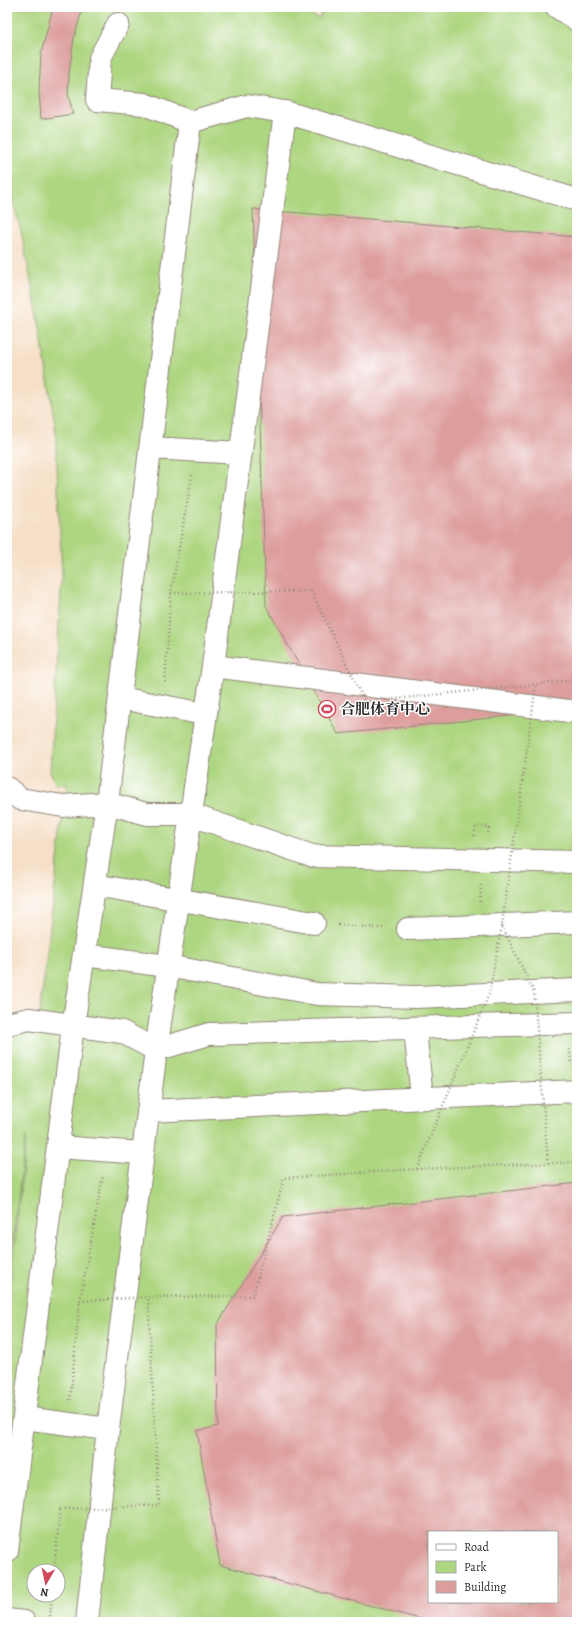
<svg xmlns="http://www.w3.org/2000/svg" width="584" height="1629" viewBox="0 0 584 1629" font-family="Alegreya,'Noto Serif SC',serif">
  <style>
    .green { fill: #add680; stroke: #6c8056; fill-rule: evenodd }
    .building { fill: #dd9d9c; fill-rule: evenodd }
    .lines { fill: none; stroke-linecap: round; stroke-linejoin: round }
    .minor-casing { stroke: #908578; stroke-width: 24 }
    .path { stroke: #908578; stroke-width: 2.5; stroke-dasharray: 1 3; stroke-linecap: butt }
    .minor { stroke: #fff; stroke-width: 22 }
    .path-bridge { stroke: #908578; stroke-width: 2.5; stroke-dasharray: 1 3; stroke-linecap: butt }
    .labels { text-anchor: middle; stroke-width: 3; stroke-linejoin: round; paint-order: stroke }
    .poi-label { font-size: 15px; font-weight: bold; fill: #2b2b2b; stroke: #fff; text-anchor: start }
  </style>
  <rect width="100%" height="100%" fill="#fff"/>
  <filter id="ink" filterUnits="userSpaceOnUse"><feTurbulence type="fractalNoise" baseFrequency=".025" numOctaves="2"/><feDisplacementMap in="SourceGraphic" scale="8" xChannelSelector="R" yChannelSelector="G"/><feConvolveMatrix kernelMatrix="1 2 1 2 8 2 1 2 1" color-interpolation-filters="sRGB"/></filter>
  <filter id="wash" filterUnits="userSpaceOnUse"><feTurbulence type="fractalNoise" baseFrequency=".012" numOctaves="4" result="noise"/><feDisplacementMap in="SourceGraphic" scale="16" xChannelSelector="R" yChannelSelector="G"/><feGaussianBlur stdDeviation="0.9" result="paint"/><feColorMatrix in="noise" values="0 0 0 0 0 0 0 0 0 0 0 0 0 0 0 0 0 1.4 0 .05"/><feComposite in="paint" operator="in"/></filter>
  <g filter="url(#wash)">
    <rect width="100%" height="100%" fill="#f6dfc6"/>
    <path class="green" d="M7 7H288L319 18 325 7H540L577 31V1622H7V1313L26 1136 7 1286V1071L10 1045 25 1021H39L67 784 56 785 50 771 62 574 55 424 39 322 21 231 7 180ZM429 1532H557V1602H429ZM34 1571H58V1595H34Z"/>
    <g id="blocks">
      <path class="building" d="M53 7H83L74 38 69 73 68 94 73 114 41 119 39 90 41 54Z
        M253 209 577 237V709L338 734 266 606Z
        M577 1183V1616L560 1622H431L220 1565 197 1431 218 1426 217 1325 283 1217ZM429 1532H557V1602H429Z"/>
    </g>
  </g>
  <g filter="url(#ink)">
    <use href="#blocks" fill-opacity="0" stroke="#908578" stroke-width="1"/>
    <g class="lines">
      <defs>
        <path id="minor" d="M557 7 577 20
          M118 24 100 58 97 100 144 104 190 122 247 106 285 112 577 200
          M150 448 241 453
          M213 666 577 712
          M120 698 205 714
          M7 788 20 799 63 806 107 803 147 814H189L312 856 577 862
          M95 885 314 923
          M408 929 577 922
          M84 955 168 966 317 994 416 997 577 990
          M7 1024 29 1019 122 1032 156 1050 209 1034 577 1023
          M415 1029 422 1098
          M148 1111 577 1091
          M58 1147 142 1153
          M24 1418 108 1429
          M7 1551 73 1026 107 803 190 122
          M7 1620 24 1622
          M87 1622 108 1429 156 1050 213 666 285 112"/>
      </defs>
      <use href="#minor" class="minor-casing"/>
      <path class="path" d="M165 682 171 593 192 475
        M474 836 476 826 489 827 488 834
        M480 902 481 885
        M338 925 383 928
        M569 1049 572 1065
        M70 1400 80 1301 103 1175
        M54 1571 60 1509
        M50 1616 52 1595"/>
      <use href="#minor" class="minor"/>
      <path class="path-bridge" d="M171 593 311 591 365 702 577 680
        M502 926 534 992 548 1163
        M417 1169 489 994 502 925 536 685
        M80 1301 148 1297 253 1296 284 1178 417 1169 577 1162
        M60 1509 159 1505 148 1297"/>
    </g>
  </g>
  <defs>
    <symbol id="stadium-ring" viewBox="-11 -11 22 22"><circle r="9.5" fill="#fff" stroke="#d1495b" stroke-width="1.5"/><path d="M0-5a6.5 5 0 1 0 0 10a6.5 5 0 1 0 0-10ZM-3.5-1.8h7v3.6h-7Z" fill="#d1495b"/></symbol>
  </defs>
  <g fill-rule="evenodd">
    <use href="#stadium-ring" x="317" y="699" width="20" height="20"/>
  </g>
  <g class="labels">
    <g class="poi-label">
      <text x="340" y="714">合肥体育中心</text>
    </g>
  </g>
  <rect width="584" height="1629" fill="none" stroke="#fff" stroke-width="24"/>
  <rect x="428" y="1531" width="130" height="72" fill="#ffffff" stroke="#aaaaaa"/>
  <rect x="436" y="1544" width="20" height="6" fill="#ffffff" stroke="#aaaaaa"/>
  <text x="464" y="1551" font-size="12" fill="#2b2b2b">Road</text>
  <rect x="436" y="1561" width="20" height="12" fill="#add680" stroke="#aaaaaa"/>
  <text x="464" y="1571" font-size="12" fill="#2b2b2b">Park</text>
  <rect x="436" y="1581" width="20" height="12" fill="#dd9d9c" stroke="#aaaaaa"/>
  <text x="464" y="1591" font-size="12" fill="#2b2b2b">Building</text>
  <g transform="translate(46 1583) rotate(189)"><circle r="19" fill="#ffffff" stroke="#aaaaaa"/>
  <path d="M0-3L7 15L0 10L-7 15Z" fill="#d1495b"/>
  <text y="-6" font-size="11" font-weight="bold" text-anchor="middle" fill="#2b2b2b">N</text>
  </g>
</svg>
